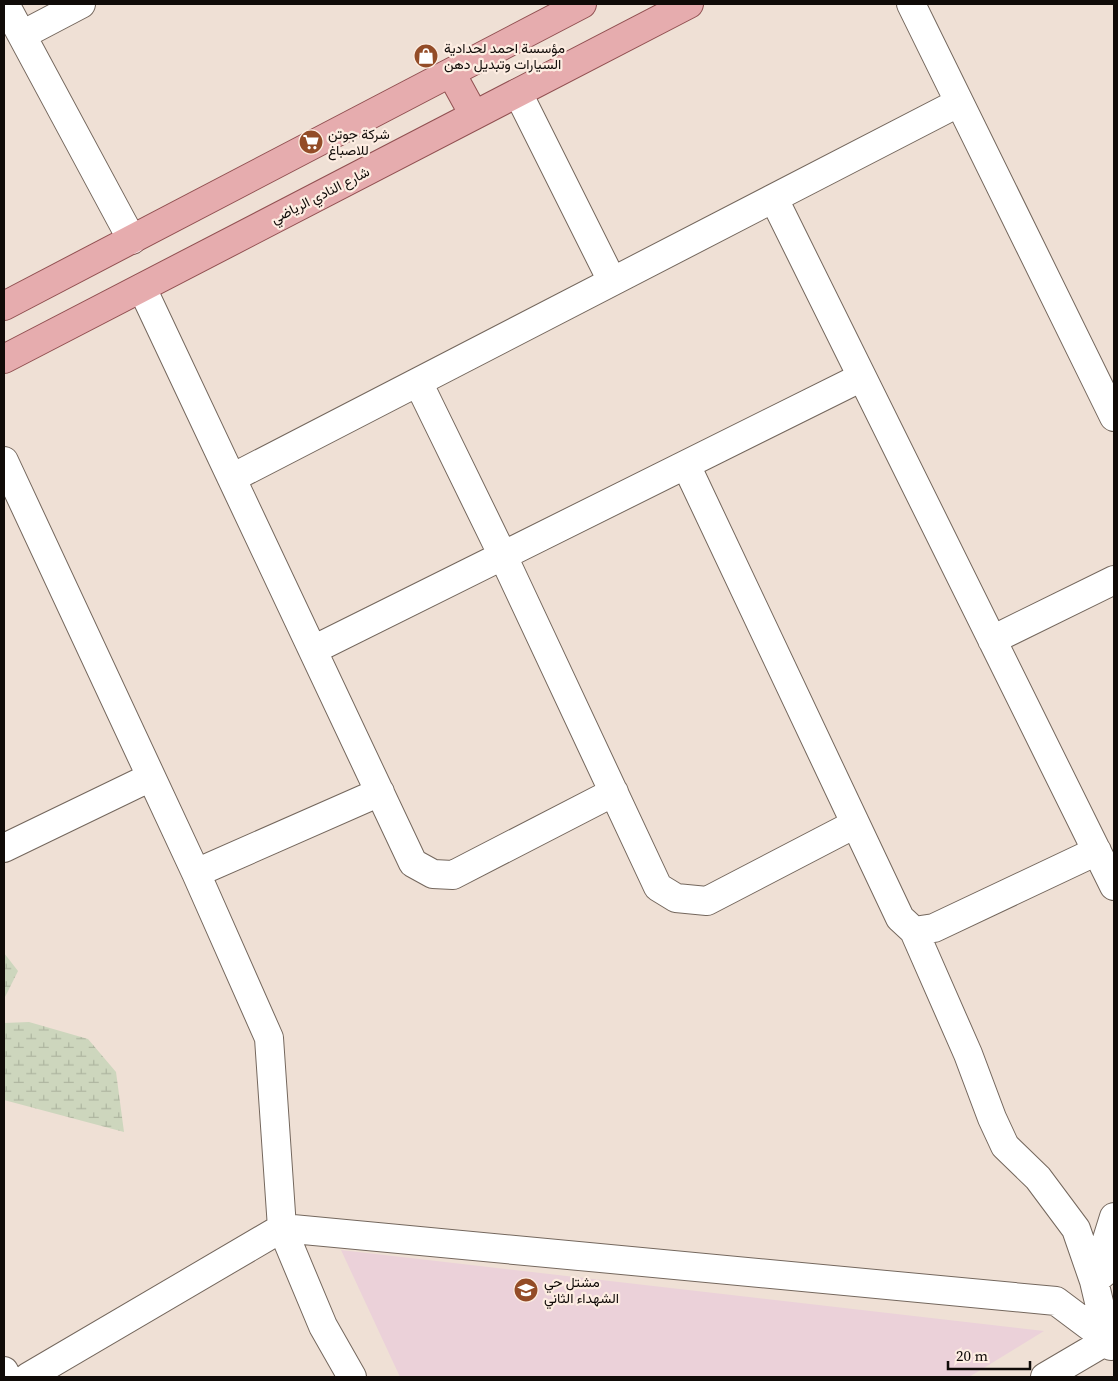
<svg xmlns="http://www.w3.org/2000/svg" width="1118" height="1381" viewBox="0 0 1118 1381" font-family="'Source Serif 4',Vazirmatn,serif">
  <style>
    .education { fill: #ebd1d9 }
    .wetland { fill: url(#wetland-marsh) }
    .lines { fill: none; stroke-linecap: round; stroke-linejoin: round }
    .minor-casing { stroke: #74675d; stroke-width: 30 }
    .major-casing { stroke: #915051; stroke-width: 30 }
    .minor { stroke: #fff; stroke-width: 28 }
    .major { stroke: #e6acae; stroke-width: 28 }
    .labels { text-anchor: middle; stroke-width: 4.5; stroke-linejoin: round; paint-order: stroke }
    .poi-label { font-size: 14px; fill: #100b08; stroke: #fdede2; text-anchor: start }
    .street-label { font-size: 14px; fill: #100b08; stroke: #fdede2 }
  </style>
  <defs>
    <pattern id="wetland-marsh" width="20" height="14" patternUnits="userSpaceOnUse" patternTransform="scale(1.25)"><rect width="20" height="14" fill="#cdd6bd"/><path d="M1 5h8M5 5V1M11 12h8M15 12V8" fill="none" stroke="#afb6a1"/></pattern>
  </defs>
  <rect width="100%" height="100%" fill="#efe0d5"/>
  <path class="education" d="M341 1250 1044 1331 969 1377H400Z"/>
  <path class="wetland" d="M4 953 18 971 4 999Z
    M29 1022 88 1039 116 1072 124 1132 4 1100V1023Z"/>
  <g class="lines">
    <defs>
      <path id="minor" d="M5 4 132 240
        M911 4 1114 417
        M22 35 81 4
        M518 93 612 281
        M774 199 1114 886
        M142 288 413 863 433 874 453 875 614 792
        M418 382 503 556 658 887 676 898 707 901 855 824
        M4 461 196 873 269 1038 282 1228 323 1326 352 1377
        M686 465 900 918 914 931 968 1054 992 1118 1005 1146 1038 1178 1076 1229 1094 1281 1108 1340 1111 1346
        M232 478 958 103
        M992 640 1114 580
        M313 650 862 377
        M4 848 151 777
        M196 873 380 792
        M914 931 934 928 1097 851
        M1114 1217 1094 1281 1114 1264
        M4 1371 7 1377
        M28 1377 282 1228 1056 1301 1108 1340
        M1045 1377 1108 1340"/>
      <path id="major" d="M451 73 474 115
        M4 306 582 4
        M4 359 689 4"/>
    </defs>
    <use href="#minor" class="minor-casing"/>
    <use href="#major" class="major-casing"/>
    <use href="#minor" class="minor"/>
    <use href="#major" class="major"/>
  </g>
  <defs>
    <symbol id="shop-disc" viewBox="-11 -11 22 22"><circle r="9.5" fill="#934c27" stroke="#fdede2"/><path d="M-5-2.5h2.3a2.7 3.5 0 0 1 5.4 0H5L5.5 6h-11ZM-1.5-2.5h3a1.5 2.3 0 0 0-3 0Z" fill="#fff"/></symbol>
    <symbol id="supermarket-disc" viewBox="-11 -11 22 22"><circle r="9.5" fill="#934c27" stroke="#fdede2"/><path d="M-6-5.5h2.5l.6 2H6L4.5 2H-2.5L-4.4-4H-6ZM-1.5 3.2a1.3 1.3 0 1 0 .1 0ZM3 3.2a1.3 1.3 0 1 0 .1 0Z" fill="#fff"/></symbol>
    <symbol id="school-disc" viewBox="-11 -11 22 22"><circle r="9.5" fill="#934c27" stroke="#fdede2"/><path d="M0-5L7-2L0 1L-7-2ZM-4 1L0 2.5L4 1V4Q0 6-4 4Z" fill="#fff"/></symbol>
  </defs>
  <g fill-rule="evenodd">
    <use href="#shop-disc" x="412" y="42" width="28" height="28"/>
    <use href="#supermarket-disc" x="297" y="128" width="28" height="28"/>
    <use href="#school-disc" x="512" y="1276" width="28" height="28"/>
  </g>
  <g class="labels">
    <g class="poi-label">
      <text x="444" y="53">مؤسسة احمد لحدادية<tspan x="444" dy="16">السيارات وتبديل دهن</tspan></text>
      <text x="328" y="139">شركة جوتن<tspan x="328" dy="16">للاصباغ</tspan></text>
      <text x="544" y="1287">مشتل حي<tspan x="544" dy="16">الشهداء الثاني</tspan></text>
    </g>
    <g class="street-label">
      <text transform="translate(320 195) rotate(-27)" y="5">شارع النادي الرياضي</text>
    </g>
  </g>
  <rect width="1118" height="1381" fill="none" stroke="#100b08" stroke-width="10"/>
  <path d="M948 1361v8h82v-8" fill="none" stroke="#100b08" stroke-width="2.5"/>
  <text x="956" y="1361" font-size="15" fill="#100b08" stroke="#fdede2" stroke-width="4" paint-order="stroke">20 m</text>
</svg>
